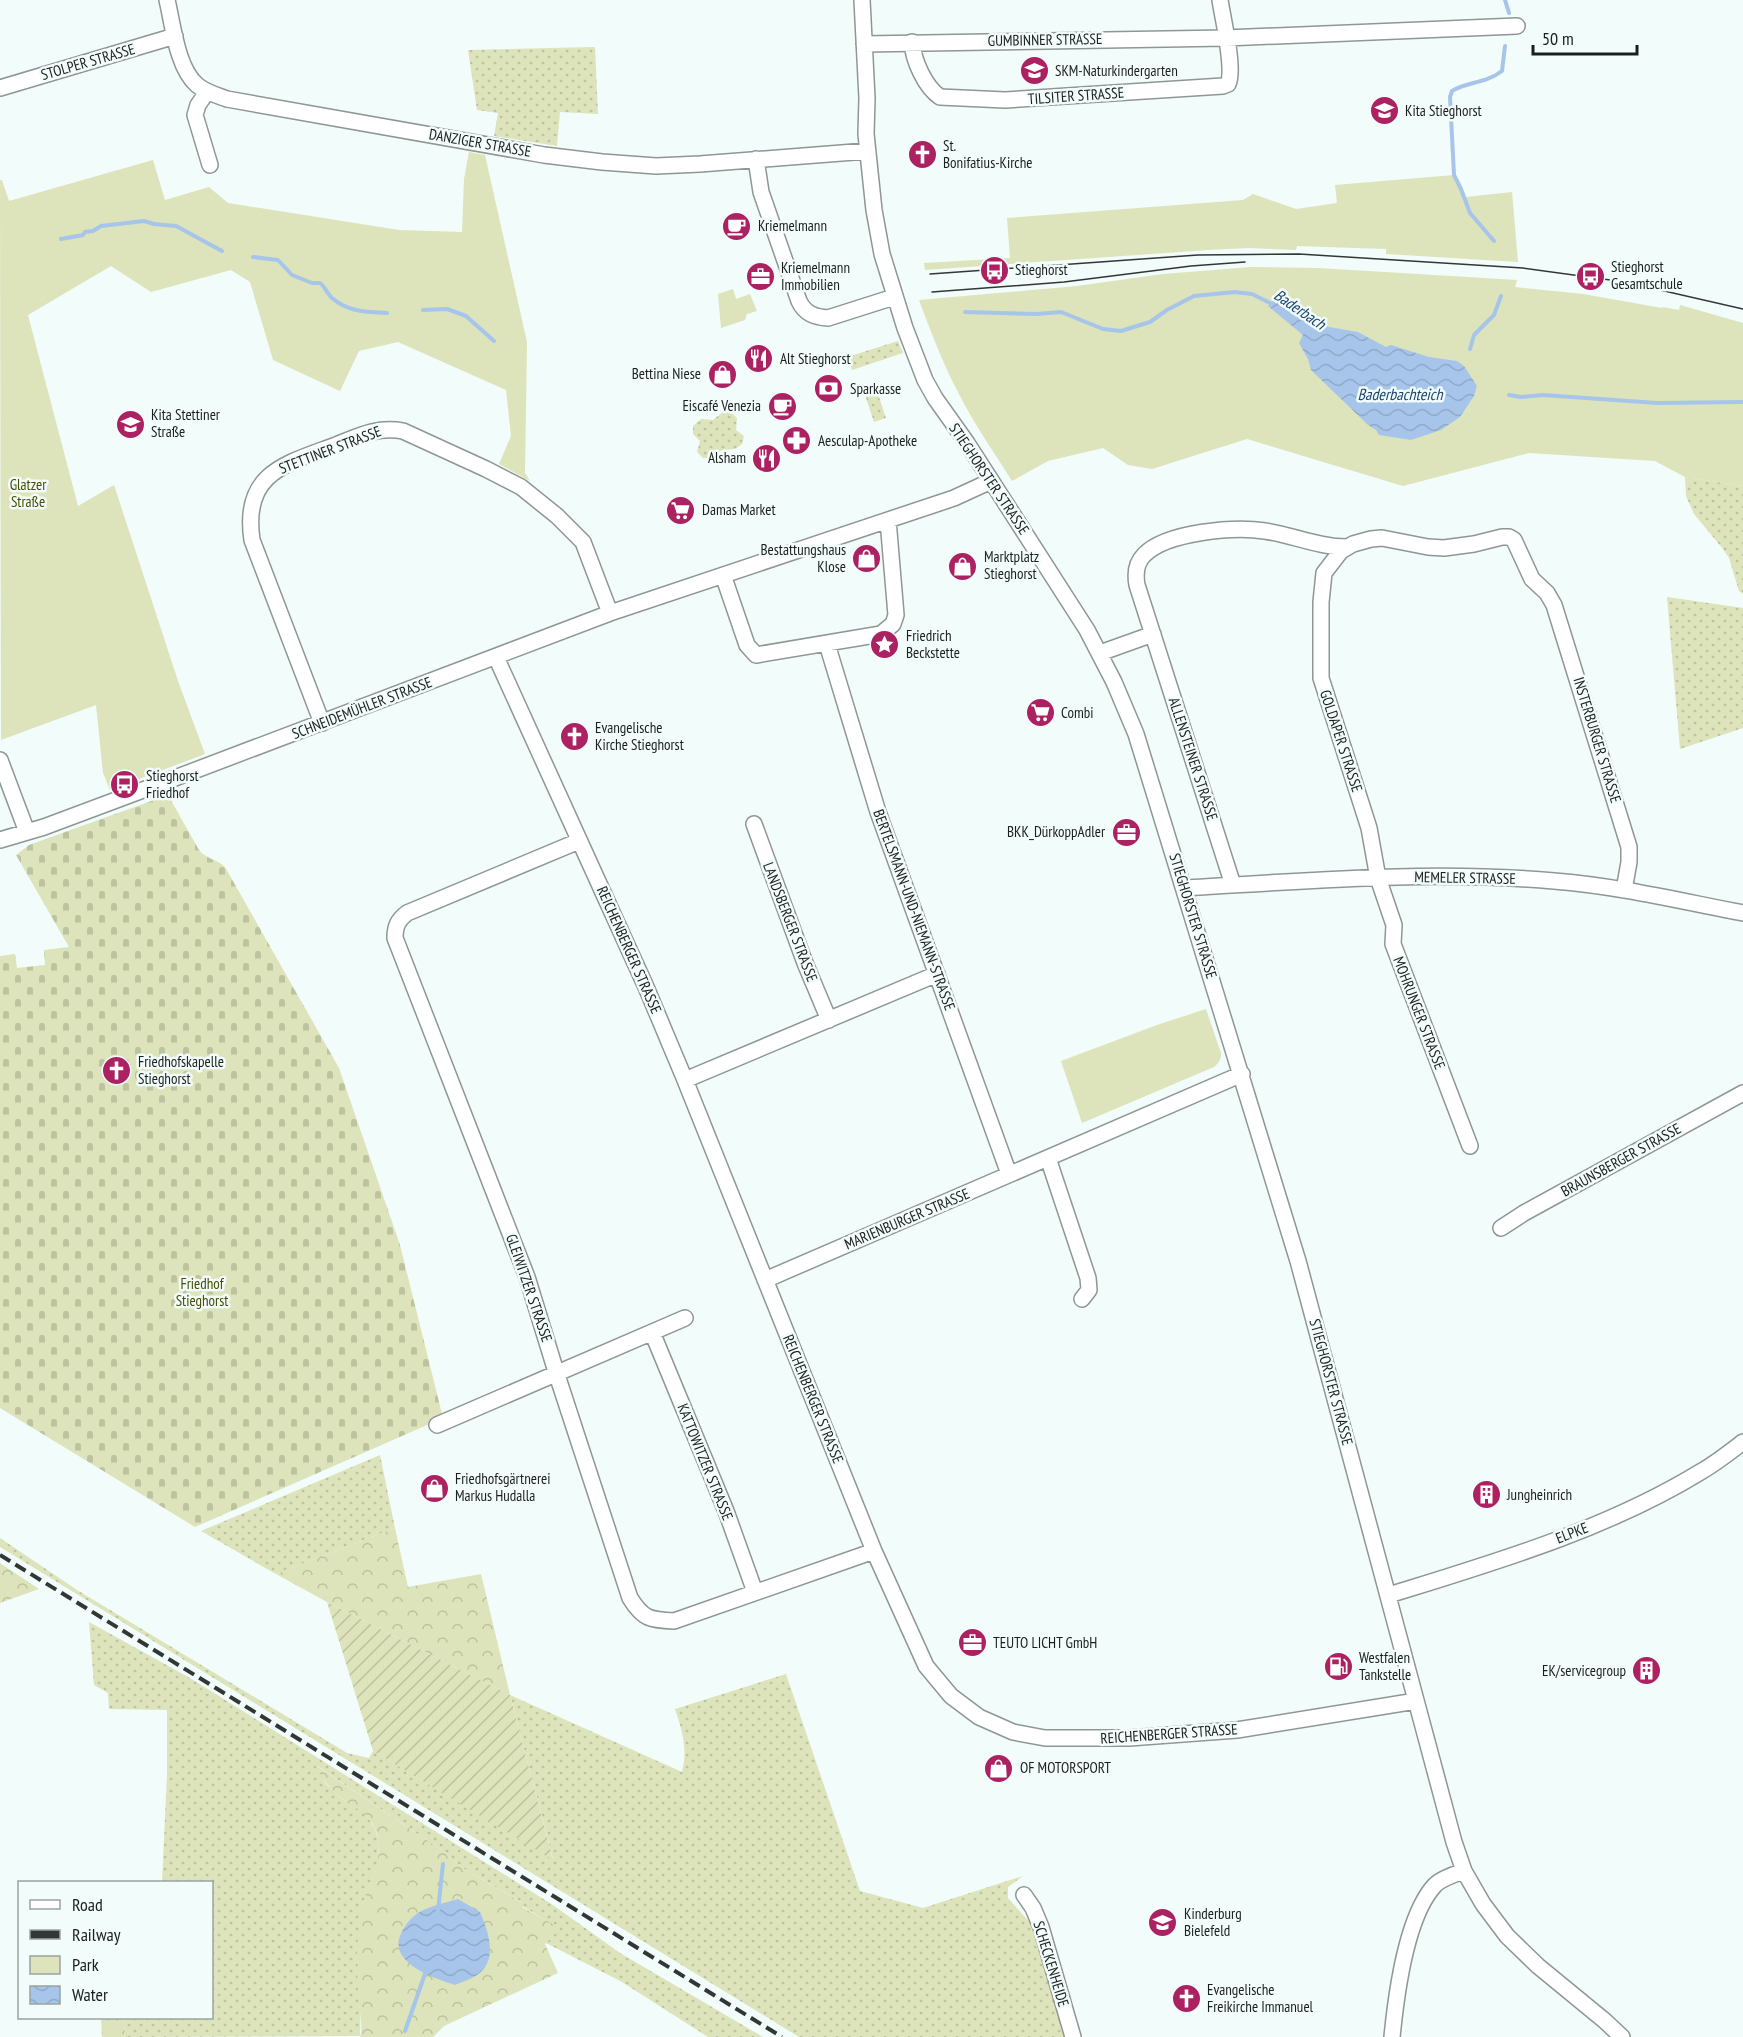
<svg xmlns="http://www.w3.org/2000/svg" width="1743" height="2037" viewBox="0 0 1743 2037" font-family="'PT Sans Narrow',sans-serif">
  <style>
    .grass { fill: url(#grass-dots) }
    .forest { fill: url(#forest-crowns) }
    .cemetery { fill: url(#cemetery-stones) }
    .park { fill: #dde3ba }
    .garden { fill: url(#garden-furrows) }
    .water { fill: url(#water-waves) }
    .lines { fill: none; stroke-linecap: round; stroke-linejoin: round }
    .stream { stroke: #a7c5ea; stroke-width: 4 }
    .minor-casing { stroke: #8e9795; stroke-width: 18 }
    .minor { stroke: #fff; stroke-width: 15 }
    .tram { stroke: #323735; stroke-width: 1.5 }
    .rail { stroke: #323735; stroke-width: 4; stroke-dasharray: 12 6; stroke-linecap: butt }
    .labels { text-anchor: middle; stroke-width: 5; stroke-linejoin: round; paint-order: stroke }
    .street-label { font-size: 15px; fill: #1a1e1d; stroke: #f2fcfa }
    .poi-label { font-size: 15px; fill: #1a1e1d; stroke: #f2fcfa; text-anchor: start }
    .park-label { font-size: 15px; fill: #484e00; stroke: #f2fcfa }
    .water-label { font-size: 16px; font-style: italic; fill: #1b4472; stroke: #f2fcfa }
  </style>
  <defs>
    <pattern id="grass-dots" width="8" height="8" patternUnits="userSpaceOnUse" patternTransform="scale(1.5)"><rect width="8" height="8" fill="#dde3ba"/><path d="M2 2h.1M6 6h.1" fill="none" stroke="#bdc29f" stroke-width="1.8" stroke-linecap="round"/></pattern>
    <pattern id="forest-crowns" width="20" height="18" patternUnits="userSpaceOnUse" patternTransform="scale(1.5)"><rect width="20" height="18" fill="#dde3ba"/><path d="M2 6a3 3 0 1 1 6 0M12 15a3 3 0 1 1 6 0" fill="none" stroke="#bdc29f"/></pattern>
    <pattern id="cemetery-stones" width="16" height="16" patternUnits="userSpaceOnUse" patternTransform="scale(1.5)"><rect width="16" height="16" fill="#dde3ba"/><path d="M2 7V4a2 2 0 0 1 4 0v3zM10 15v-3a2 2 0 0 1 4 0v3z" fill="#bdc29f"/></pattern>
    <pattern id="garden-furrows" width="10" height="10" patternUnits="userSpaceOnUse" patternTransform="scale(1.5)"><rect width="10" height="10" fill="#dde3ba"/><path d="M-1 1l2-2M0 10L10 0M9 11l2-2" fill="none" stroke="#bdc29f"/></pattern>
    <pattern id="water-waves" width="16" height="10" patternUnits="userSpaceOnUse" patternTransform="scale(1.5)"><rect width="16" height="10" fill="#a7c5ea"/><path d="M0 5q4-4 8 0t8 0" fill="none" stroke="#8fa9c8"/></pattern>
  </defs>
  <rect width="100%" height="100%" fill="#f2fcfa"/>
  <path class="grass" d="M595 47 598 114 560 112 557 146 494 136 498 113 477 110 468 50Z
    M898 341 903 353 852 370 847 357Z
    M877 391 886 418 874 422 865 395Z
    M729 411 737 418 736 430 744 436 742 444 735 449 722 450 711 458H703L697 452 700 441 693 434V426L701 419 713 420 723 412Z
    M1685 477 1743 486V594L1739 591 1729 558 1723 549 1694 514 1686 496Z
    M1667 597 1743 608V728L1680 749Z
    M380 1455 395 1528 276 1574 201 1531Z
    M0 1538 77 1590 347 1753 369 1758 373 1751 553 1859 510 1695 682 1772C688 1749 682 1730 675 1709L786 1674 860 1891 923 1908 1023 1876 1008 1887V1898L1033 1926 1066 2037H799L0 1547Z
    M89 1622 190 1678 553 1905 620 1953 763 2037H708L622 1982 546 1943 559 1928 522 1906 523 1903 463 1868 440 1849 317 1766 326 1784 342 1799 361 1810 369 1819 375 1829 379 1842 378 1862 363 1904 360 2036 125 2037 124 2018H212V1882H162L167 1775V1710L109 1709 108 1693 94 1685Z"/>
  <path class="forest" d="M395 1528 408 1587 481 1574 510 1695 327 1602 276 1574Z
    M0 1563 39 1589 0 1603Z
    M315 1765 440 1849 463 1868 524 1904 522 1907 560 1928 545 1944 558 1973 444 2026 433 2037H360C364 2023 358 2007 358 1992 357 1971 356 1948 359 1928 360 1919 361 1910 364 1901 371 1878 385 1855 376 1831 370 1813 353 1808 340 1797 329 1788 322 1778 315 1765Z
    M101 2018H124L125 2037H102Z"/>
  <path class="cemetery" d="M168 795 199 850C206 859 217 859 225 867L339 1068 400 1245 443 1418 195 1527 0 1408V956L15 954 17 968 45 965 44 950 69 947 16 855 29 845Z"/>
  <path class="park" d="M469 152 485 155 527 342 525 473 530 481 499 464 511 436 506 390 398 342 359 351 340 391 273 360 250 282 231 270 151 292 111 266 28 315 78 506 114 485 178 681 205 754 110 790 103 773 96 705 1 740 0 180H2L9 201 153 160 165 200 209 187 228 203 399 230 462 232 464 179Z
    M1454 175 1466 197 1512 192 1518 262 1386 254V249L1297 246 1296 250 1249 248 1208 250 925 270 924 263 1010 258 1007 218 1243 200 1253 194 1296 209 1337 203 1335 185Z
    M1251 267 1318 268 1517 280 1515 287 1583 294 1662 308 1663 307 1679 310 1680 305 1743 323V486L1685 477 1655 461 1529 453 1403 486 1247 439 1152 469 1128 465 1103 448 1048 461 1012 481C994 452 974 424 959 394 943 364 931 332 919 300L1077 286 1163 274Z
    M733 289 736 299 750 294 757 311 747 314 745 320 721 328 718 294Z
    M1206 1009 1221 1053C1221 1059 1219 1063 1214 1067L1082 1123 1061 1061 1157 1025Z"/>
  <path class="garden" d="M327 1602 510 1695 553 1860 373 1751Z"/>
  <path class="water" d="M1274 299 1308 323 1317 321 1329 327 1358 332 1386 347 1391 345 1429 357 1457 361 1464 366 1477 386 1474 396 1460 417 1441 430 1411 440 1379 435 1376 430 1368 425 1311 370 1308 359 1299 343 1303 335 1268 306Z
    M458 1899 480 1912C488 1930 499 1961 477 1975 471 1979 462 1982 455 1985 436 1979 393 1965 399 1939 402 1929 409 1919 418 1913 429 1906 445 1903 458 1899Z"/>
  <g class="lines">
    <path class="stream" d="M1505 0 1509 13
      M61 239 83 235 85 232 93 231 101 226 144 221 154 224 176 226 222 251
      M1494 241 1470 213 1461 189 1454 175 1450 97 1452 91C1468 81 1485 84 1502 71L1505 46
      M253 257 278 260 292 275 312 283H320C325 287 327 293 332 298 348 312 367 312 387 313
      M423 310 447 309 466 316 494 341
      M965 312 1036 314 1061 312 1103 329 1121 331 1150 322 1167 310 1194 296 1235 292 1252 294 1272 304
      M1470 349 1474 335 1494 315 1501 296
      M1509 395 1521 397 1543 395 1657 403 1743 402
      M438 1911 443 1864
      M405 2031 426 1971"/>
    <defs>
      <path id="minor" d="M167 0C173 25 177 68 197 85 205 92 216 95 227 99L544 155 602 162 656 166 700 164 867 151
        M862 0 867 98 866 134 874 210 882 254 905 328 925 380 935 398 967 443 1087 630 1114 682 1136 734 1298 1261 1428 1745 1454 1842 1464 1871 1483 1904 1507 1936 1538 1966 1605 2021 1622 2037
        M912 42C913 60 925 87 940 97L1005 100 1223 86 1228 84C1235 69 1223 20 1220 0
        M864 44 1226 38 1517 26
        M0 88 175 36
        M207 92 198 105 195 115 210 165
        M756 159 761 192 799 301C805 314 815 317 828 318L894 297
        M723 575 747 645 756 655 881 634 893 624 896 615 888 520
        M827 644 878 812 1009 1174
        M1100 653 1153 634
        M496 657 646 987 685 1080 874 1551 926 1666 951 1696 979 1717 1013 1732 1045 1738H1129L1237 1730 1416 1701
        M322 723 252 540C242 473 285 464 336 445 358 436 378 426 403 431L486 469 521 487 557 516 583 542 610 613
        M0 760 27 832
        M754 824 805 963 829 1020
        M0 840 44 827 167 781 610 613 954 498 991 481
        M579 841 407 913C398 920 395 926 395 938L527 1277 557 1375 630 1598C643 1619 650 1620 674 1621L874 1551
        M1233 885 1137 585C1135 574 1136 563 1144 555 1166 532 1235 526 1265 531 1293 535 1318 547 1347 547
        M1184 888C1307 881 1431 870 1554 881 1618 886 1680 901 1743 913
        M685 1080 937 974
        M1470 1146 1393 944 1394 925 1378 878 1369 828 1321 678V602L1324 573 1341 551 1353 544 1371 539 1382 538 1428 547 1444 548 1474 544 1502 537H1509L1514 540 1532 579 1547 593 1554 605 1629 847V862L1624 890
        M1048 1158 1088 1278 1089 1290 1082 1299
        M1501 1228 1524 1213 1743 1093
        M765 1280 1242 1074
        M652 1332 726 1511 755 1592
        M437 1425 685 1318
        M1389 1595C1495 1562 1606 1530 1702 1471 1716 1463 1730 1452 1743 1442
        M1024 1895 1033 1908 1041 1927 1073 2037
        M1392 2037C1396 1996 1406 1916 1435 1885 1442 1878 1455 1874 1464 1871"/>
    </defs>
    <use href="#minor" class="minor-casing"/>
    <use href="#minor" class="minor"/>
    <path class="tram" d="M930 274 1198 255 1299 254 1523 268 1625 282 1743 309
      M932 292 1064 282 1191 266 1245 262"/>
    <path class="rail" d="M0 1555 782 2037"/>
  </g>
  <defs>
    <symbol id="school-disc" viewBox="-11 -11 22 22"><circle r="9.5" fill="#ac2162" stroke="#f2fcfa"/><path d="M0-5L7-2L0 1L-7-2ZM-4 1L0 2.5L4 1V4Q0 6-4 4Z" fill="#fff"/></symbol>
    <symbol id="church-disc" viewBox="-11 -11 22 22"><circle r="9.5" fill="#ac2162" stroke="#f2fcfa"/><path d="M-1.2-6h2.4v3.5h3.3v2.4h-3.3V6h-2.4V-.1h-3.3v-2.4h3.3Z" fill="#fff"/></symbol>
    <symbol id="cafe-disc" viewBox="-11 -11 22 22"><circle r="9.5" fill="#ac2162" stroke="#f2fcfa"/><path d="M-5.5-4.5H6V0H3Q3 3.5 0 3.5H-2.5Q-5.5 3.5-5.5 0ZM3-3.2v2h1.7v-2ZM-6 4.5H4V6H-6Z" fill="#fff"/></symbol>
    <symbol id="bus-disc" viewBox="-11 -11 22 22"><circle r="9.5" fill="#ac2162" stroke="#f2fcfa"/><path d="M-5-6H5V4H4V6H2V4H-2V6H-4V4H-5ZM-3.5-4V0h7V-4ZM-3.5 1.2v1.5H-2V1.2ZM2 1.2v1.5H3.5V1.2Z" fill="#fff"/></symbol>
    <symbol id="office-disc" viewBox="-11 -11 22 22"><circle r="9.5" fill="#ac2162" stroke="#f2fcfa"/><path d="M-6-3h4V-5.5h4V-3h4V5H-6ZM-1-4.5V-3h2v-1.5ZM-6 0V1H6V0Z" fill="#fff"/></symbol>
    <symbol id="restaurant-disc" viewBox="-11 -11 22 22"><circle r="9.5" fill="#ac2162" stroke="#f2fcfa"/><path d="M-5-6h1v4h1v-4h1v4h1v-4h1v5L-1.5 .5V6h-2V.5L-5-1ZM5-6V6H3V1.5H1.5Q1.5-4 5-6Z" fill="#fff"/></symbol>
    <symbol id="shop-disc" viewBox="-11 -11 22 22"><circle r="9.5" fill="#ac2162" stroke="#f2fcfa"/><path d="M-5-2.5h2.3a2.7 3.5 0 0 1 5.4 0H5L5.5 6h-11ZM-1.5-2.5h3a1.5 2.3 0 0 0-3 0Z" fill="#fff"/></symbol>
    <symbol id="bank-disc" viewBox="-11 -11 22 22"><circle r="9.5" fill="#ac2162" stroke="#f2fcfa"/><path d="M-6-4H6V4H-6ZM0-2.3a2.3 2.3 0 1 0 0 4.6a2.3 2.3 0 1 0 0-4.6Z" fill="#fff"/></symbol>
    <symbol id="pharmacy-disc" viewBox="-11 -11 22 22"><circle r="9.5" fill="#ac2162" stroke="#f2fcfa"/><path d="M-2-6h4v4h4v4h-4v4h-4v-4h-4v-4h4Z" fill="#fff"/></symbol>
    <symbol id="supermarket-disc" viewBox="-11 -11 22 22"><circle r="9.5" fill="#ac2162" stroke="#f2fcfa"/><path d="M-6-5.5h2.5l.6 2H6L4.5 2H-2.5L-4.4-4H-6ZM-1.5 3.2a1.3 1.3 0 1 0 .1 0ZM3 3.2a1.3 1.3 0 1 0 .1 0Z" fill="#fff"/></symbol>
    <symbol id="sight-disc" viewBox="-11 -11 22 22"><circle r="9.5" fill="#ac2162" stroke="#f2fcfa"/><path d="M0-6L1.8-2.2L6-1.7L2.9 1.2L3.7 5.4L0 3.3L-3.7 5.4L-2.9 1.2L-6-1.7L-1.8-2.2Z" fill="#fff"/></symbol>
    <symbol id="building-disc" viewBox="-11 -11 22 22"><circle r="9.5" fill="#ac2162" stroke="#f2fcfa"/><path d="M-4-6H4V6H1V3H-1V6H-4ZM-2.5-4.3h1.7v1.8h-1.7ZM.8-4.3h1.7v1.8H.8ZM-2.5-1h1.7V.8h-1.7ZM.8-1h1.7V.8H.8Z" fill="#fff"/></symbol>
    <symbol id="fuel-disc" viewBox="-11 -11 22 22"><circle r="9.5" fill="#ac2162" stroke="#f2fcfa"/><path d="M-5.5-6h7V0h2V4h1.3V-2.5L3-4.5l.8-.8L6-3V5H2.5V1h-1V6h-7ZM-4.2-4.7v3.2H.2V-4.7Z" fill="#fff"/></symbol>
  </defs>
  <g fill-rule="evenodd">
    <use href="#school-disc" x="1018" y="54" width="33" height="33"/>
    <use href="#school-disc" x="1368" y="94" width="33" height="33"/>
    <use href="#church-disc" x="906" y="138" width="33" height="33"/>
    <use href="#cafe-disc" x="720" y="210" width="33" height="33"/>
    <use href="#bus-disc" x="978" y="254" width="33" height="33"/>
    <use href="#bus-disc" x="1574" y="260" width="33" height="33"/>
    <use href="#office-disc" x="744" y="260" width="33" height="33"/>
    <use href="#restaurant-disc" x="742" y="342" width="33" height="33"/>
    <use href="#shop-disc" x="706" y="358" width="33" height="33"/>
    <use href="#bank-disc" x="812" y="372" width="33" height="33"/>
    <use href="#cafe-disc" x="766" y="390" width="33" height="33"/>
    <use href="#school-disc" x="114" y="408" width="33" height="33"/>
    <use href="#pharmacy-disc" x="780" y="424" width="33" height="33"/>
    <use href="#restaurant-disc" x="750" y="442" width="33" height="33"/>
    <use href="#supermarket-disc" x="664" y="494" width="33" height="33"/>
    <use href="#shop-disc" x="850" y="542" width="33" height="33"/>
    <use href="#shop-disc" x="946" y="550" width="33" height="33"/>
    <use href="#sight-disc" x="868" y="628" width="33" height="33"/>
    <use href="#supermarket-disc" x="1024" y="696" width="33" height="33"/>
    <use href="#church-disc" x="558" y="720" width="33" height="33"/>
    <use href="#bus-disc" x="108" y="768" width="33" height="33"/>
    <use href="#office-disc" x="1110" y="816" width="33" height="33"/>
    <use href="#church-disc" x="100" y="1054" width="33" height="33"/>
    <use href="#shop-disc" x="418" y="1472" width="33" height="33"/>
    <use href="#building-disc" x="1470" y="1478" width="33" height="33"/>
    <use href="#office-disc" x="956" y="1626" width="33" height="33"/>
    <use href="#fuel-disc" x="1322" y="1650" width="33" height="33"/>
    <use href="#building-disc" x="1630" y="1654" width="33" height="33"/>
    <use href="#shop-disc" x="982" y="1752" width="33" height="33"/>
    <use href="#school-disc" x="1146" y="1906" width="33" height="33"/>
    <use href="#church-disc" x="1170" y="1982" width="33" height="33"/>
  </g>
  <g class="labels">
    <g class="street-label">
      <text transform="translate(1045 40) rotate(-1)" y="5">GUMBINNER STRASSE</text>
      <text transform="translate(88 62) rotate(-16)" y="5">STOLPER STRASSE</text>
      <text transform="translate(1076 96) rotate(-4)" y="5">TILSITER STRASSE</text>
      <text transform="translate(480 143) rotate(10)" y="5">DANZIGER STRASSE</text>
      <text transform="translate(330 450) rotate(-21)" y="5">STETTINER STRASSE</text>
      <text transform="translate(989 479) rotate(56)" y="5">STIEGHORSTER STRASSE</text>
      <text transform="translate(362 708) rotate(-21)" y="5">SCHNEIDEMÜHLER STRASSE</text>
      <text transform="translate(1597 740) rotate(73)" y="5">INSTERBURGER STRASSE</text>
      <text transform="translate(1341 741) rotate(72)" y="5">GOLDAPER STRASSE</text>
      <text transform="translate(1193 759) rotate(72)" y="5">ALLENSTEINER STRASSE</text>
      <text transform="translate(1465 878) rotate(1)" y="5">MEMELER STRASSE</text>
      <text transform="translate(914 910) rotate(70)" y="5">BERTELSMANN-UND-NIEMANN-STRASSE</text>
      <text transform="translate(1193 916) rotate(73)" y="5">STIEGHORSTER STRASSE</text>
      <text transform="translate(790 922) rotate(69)" y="5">LANDSBERGER STRASSE</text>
      <text transform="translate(629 950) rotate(66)" y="5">REICHENBERGER STRASSE</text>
      <text transform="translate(1419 1013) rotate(69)" y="5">MOHRUNGER STRASSE</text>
      <text transform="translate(1621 1160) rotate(-29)" y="5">BRAUNSBERGER STRASSE</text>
      <text transform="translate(907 1219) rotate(-23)" y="5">MARIENBURGER STRASSE</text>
      <text transform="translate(529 1288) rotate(71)" y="5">GLEIWITZER STRASSE</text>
      <text transform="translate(1331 1382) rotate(75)" y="5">STIEGHORSTER STRASSE</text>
      <text transform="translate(813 1399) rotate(68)" y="5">REICHENBERGER STRASSE</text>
      <text transform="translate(705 1462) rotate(68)" y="5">KATTOWITZER STRASSE</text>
      <text transform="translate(1572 1533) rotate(-21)" y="5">ELPKE</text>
      <text transform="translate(1169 1734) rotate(-4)" y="5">REICHENBERGER STRASSE</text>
      <text transform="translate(1051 1964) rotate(73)" y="5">SCHECKENHEIDE</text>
    </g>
    <g class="poi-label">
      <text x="1055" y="76">SKM-Naturkindergarten</text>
      <text x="1405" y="116">Kita Stieghorst</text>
      <text x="943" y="151">St.<tspan x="943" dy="17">Bonifatius-Kirche</tspan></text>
      <text x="758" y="231">Kriemelmann</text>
      <text x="1611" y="272">Stieghorst<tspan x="1611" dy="17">Gesamtschule</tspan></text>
      <text x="781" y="273">Kriemelmann<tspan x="781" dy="17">Immobilien</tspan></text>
      <text x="1015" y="275">Stieghorst</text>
      <text x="780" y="364">Alt Stieghorst</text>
      <text x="701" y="379" text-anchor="end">Bettina Niese</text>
      <text x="850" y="394">Sparkasse</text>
      <text x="761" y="411" text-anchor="end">Eiscafé Venezia</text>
      <text x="151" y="420">Kita Stettiner<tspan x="151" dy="17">Straße</tspan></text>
      <text x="818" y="446">Aesculap-Apotheke</text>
      <text x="746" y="463" text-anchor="end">Alsham</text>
      <text x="702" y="515">Damas Market</text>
      <text x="846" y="555" text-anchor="end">Bestattungshaus<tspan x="846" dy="17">Klose</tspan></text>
      <text x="984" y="562">Marktplatz<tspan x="984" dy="17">Stieghorst</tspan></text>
      <text x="906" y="641">Friedrich<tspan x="906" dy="17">Beckstette</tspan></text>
      <text x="1061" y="718">Combi</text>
      <text x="595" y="733">Evangelische<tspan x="595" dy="17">Kirche Stieghorst</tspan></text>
      <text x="146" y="781">Stieghorst<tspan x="146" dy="17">Friedhof</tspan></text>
      <text x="1105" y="837" text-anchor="end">BKK_DürkoppAdler</text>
      <text x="138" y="1067">Friedhofskapelle<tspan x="138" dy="17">Stieghorst</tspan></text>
      <text x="455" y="1484">Friedhofsgärtnerei<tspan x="455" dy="17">Markus Hudalla</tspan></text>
      <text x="1507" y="1500">Jungheinrich</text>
      <text x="993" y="1648">TEUTO LICHT GmbH</text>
      <text x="1359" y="1663">Westfalen<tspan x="1359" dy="17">Tankstelle</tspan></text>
      <text x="1626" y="1676" text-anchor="end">EK/servicegroup</text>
      <text x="1020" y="1773">OF MOTORSPORT</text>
      <text x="1184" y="1919">Kinderburg<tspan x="1184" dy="17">Bielefeld</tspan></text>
      <text x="1207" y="1995">Evangelische<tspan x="1207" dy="17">Freikirche Immanuel</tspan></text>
    </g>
    <g class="park-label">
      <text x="28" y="490">Glatzer<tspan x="28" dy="17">Straße</tspan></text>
      <text x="202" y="1289">Friedhof<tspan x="202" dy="17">Stieghorst</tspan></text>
    </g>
    <g class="water-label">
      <text transform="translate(1300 309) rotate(34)" y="6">Baderbach</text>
      <text x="1400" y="400">Baderbachteich</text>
    </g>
  </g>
  <rect x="18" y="1881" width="195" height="138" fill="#f2fcfa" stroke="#9ca3a2" stroke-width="1.5"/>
  <rect x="30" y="1900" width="30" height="9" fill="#ffffff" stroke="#9ca3a2" stroke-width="1.5"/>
  <text x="72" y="1911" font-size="18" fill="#1a1e1d">Road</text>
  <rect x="30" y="1930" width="30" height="9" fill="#323735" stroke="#9ca3a2" stroke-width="1.5"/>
  <text x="72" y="1941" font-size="18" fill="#1a1e1d">Railway</text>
  <rect x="30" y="1956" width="30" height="18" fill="#dde3ba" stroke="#9ca3a2" stroke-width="1.5"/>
  <text x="72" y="1971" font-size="18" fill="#1a1e1d">Park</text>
  <rect x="30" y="1986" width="30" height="18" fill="url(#water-waves)" stroke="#9ca3a2" stroke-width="1.5"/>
  <text x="72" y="2001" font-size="18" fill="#1a1e1d">Water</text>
  <path d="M1533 45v9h104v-9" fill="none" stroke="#1a1e1d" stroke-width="3"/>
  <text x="1542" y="45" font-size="18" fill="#1a1e1d" stroke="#f2fcfa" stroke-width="4.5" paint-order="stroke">50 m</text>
</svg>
